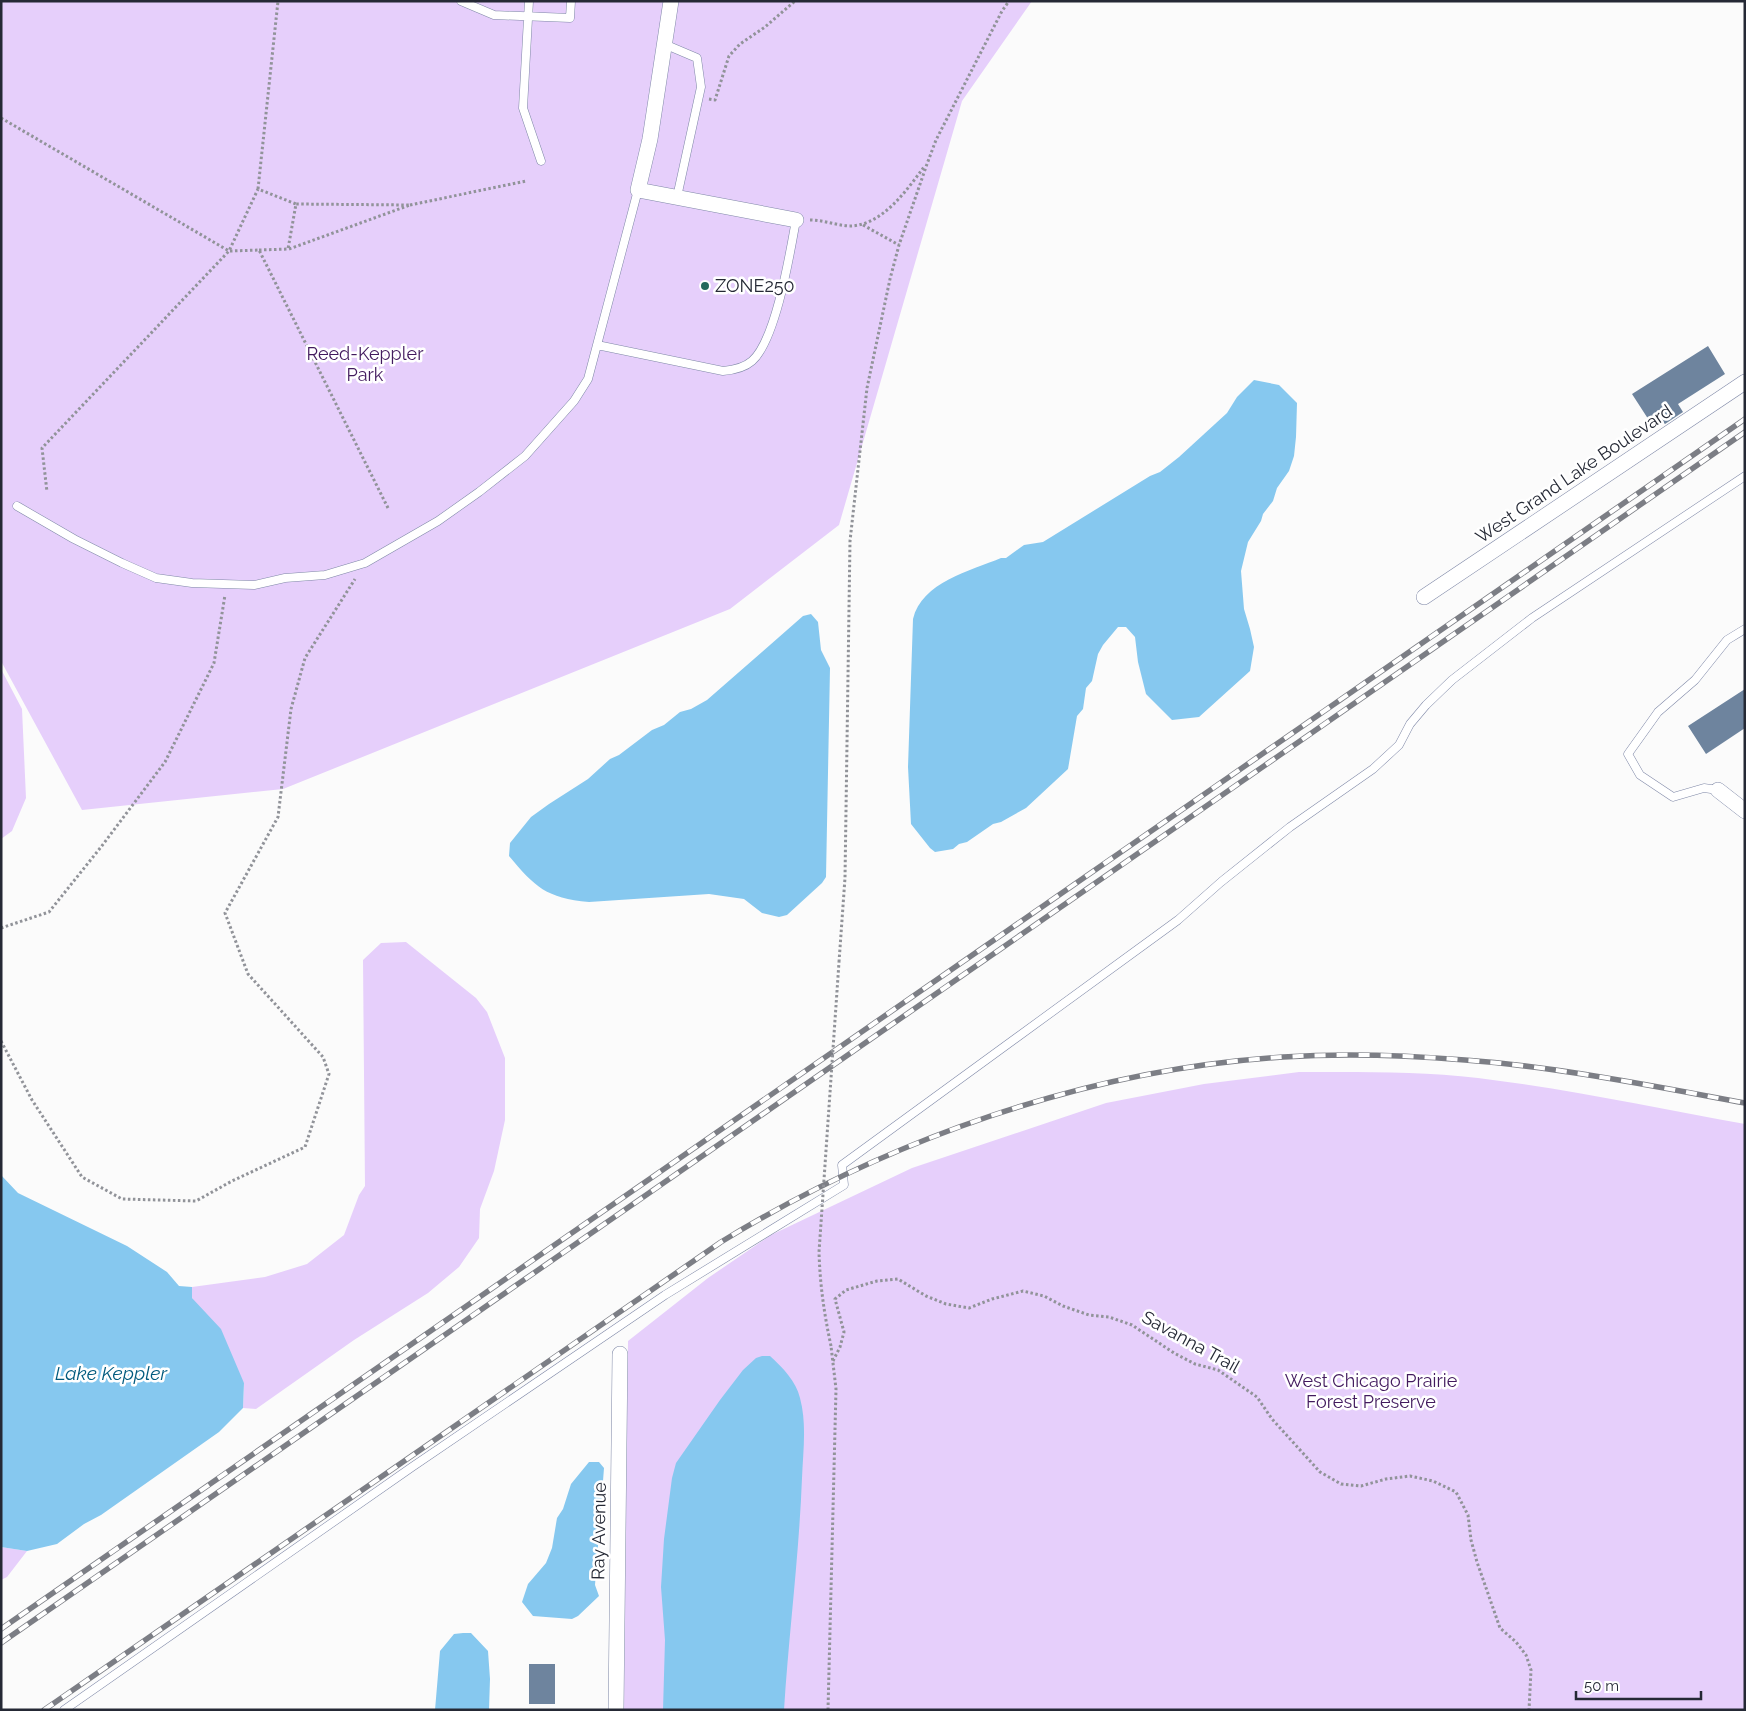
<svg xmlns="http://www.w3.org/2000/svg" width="1746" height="1711" viewBox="0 0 1746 1711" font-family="Raleway,sans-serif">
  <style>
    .green { fill: #e6cffb }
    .water { fill: #86c8ef }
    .building { fill: #6e849e }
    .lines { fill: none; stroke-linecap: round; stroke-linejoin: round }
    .lane-casing { stroke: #7f88a7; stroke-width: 9 }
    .street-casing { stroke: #7f88a7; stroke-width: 16 }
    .path { stroke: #919399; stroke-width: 3; stroke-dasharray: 2.5 2.5; stroke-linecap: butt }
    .lane { stroke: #fff; stroke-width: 8 }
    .street { stroke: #fff; stroke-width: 15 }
    .rail-casing { stroke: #7c7e85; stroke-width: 5.5 }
    .rail { stroke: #fff; stroke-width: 4; stroke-dasharray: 11; stroke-linecap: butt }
    .path-bridge { stroke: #919399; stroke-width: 3; stroke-dasharray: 2.5 2.5; stroke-linecap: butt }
    .poi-dot { fill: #23695c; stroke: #fff; stroke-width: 2 }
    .labels { text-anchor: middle; stroke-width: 5; stroke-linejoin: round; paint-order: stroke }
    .poi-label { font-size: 18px; fill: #252935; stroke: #fff; text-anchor: start }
    .park-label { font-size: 18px; fill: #421a5e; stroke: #fff }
    .street-label { font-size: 18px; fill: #252935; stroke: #fff }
    .water-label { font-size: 19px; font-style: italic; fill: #005a7e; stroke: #fff }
  </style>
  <rect width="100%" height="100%" fill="#fbfbfb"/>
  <path class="green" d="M1 1H1032L962 101 839 525 730 609 283 789 82 810 1 661Z
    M1 669 22 709 26 798 12 831 1 839Z
    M406 942 476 998 487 1012 505 1058V1120L494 1171 480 1209 479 1238 459 1267 428 1293 354 1340 256 1409 243 1408 244 1383 192 1298V1287L265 1277 307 1264 344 1235 359 1195 365 1186 363 960 381 943Z
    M1299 1072C1359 1072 1419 1071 1478 1078 1568 1089 1656 1108 1745 1124V1710H624L628 1341 708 1278 771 1235 912 1168 1106 1103 1204 1084Z
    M1 1547 27 1551 7 1577 1 1580Z"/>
  <path class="water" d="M1254 380 1279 385 1297 403 1296 437 1294 456 1289 471 1277 488 1273 501 1263 514 1261 521 1248 542 1241 571 1244 609 1250 629 1254 647 1250 671 1199 717 1172 720 1146 694 1138 662 1135 637 1126 627H1118L1103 645 1098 654 1092 681 1086 688 1083 709 1077 716 1068 769 1026 808 1001 822 993 824 967 842 959 844 953 849 935 852 930 848 911 824 908 767 913 619C922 582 970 571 1001 558H1006L1024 545 1043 542 1150 476 1160 472 1179 457 1227 413 1237 397Z
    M811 614 818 622 821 650 830 668 826 877 822 883 787 915 779 917 762 913 744 899 709 894 589 902C546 898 535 887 509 856L510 843 531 817 549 804 588 779 610 759 619 755 652 730 664 725 680 712 691 709 707 700 803 616Z
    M1 1175 18 1193 127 1246 167 1272 179 1286 192 1287V1298L221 1329 244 1383 243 1408 219 1432 101 1515 84 1524 57 1544 27 1551 1 1547Z
    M762 1356H770C783 1368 796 1381 800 1398 807 1424 803 1452 802 1478 799 1556 789 1632 784 1710H663L665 1640 661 1587 664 1539 672 1478 676 1463 720 1400 743 1370 756 1358Z
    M589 1462H599L604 1468 595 1585 599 1596 578 1616 572 1619 533 1616 522 1602 528 1584 546 1563 552 1548 557 1518 563 1509 571 1484Z
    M463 1633H471L488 1651 490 1679 489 1710H435L440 1651 454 1634Z"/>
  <path class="building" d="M1708 346 1725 374 1678 404 1683 412 1665 424 1663 422 1654 428 1632 394Z
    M1745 689V728L1706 754 1688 726Z
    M529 1664H555V1704H529Z"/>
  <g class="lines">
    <defs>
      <path id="lane" d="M461 1 494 15 570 18 571 1
        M529 1 523 108 541 161
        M664 44 697 58 701 87 677 197
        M597 345 723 371C734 370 744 368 752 361 776 340 790 253 796 220
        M17 506 74 539 122 563 156 578 192 583 254 585 285 578 325 575 365 563 438 521 479 492 525 456 574 401 588 379 638 190
        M1718 790 1704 788 1673 797 1640 775 1628 754 1658 712 1695 680 1727 640 1745 629
        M64 1710 412 1467 665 1295 844 1185 842 1165 1178 920 1221 882 1290 827 1373 769 1399 745 1410 724 1426 705 1452 680 1532 618 1745 476"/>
      <path id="street" d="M671 1 650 139 638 190 796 220
        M1424 597 1745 382
        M1718 790 1745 811
        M616 1710 620 1354"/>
    </defs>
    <use href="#lane" class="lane-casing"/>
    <use href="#street" class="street-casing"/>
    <path class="path" d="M709 99 715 100 729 56 740 44 765 27 795 1
      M1 118 229 251 42 448 47 492
      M258 189 278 1
      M410 205 526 181
      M810 220C823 220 835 225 849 226 882 226 906 191 924 167
      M863 225 899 245
      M289 249 410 205 296 204
      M259 250 288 249 296 204 258 189 229 251 259 250 389 510
      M1 928 49 912 101 847 165 762 214 663 225 595
      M839 962 845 878 850 541 867 388 890 279 899 245 927 164 936 140 1002 11 1009 1
      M1 1041 32 1100 82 1177 122 1199 196 1201 232 1181 305 1147 329 1074 323 1057 248 974 225 913 278 817 291 709 305 658 355 579
      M833 1361 840 1347 844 1332 835 1299 846 1290 877 1281 898 1279 926 1296 946 1304 969 1308 992 1299 1023 1291 1044 1296 1063 1306 1089 1315 1109 1317 1132 1325 1174 1353 1195 1364 1218 1370 1257 1397 1272 1419 1320 1472 1341 1484 1361 1486 1386 1479 1410 1476 1433 1481 1456 1492 1468 1515 1471 1540 1477 1562 1500 1628 1516 1642 1526 1655 1531 1670 1529 1710
      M828 1710 836 1389 831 1346"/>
    <use href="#lane" class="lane"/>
    <use href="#street" class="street"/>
    <defs>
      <path id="rail" d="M1 1629 1745 419
        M1 1643 1745 432
        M44 1710 721 1242C887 1140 1088 1069 1283 1057 1343 1053 1405 1055 1465 1060 1559 1067 1652 1086 1745 1103"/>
    </defs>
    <use href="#rail" class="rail-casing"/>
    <use href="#rail" class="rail"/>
    <path class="path-bridge" d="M831 1346C824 1313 820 1285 819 1252L839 962"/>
  </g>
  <circle class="poi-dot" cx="705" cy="286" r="5"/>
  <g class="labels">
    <g class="poi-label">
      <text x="715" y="292">ZONE250</text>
    </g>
    <g class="park-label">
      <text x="365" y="360">Reed-Keppler<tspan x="365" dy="21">Park</tspan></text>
      <text x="1371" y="1387">West Chicago Prairie<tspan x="1371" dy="21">Forest Preserve</tspan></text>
    </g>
    <g class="street-label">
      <text transform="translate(1574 474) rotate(-34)" y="6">West Grand Lake Boulevard</text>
      <text transform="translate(1191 1342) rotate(29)" y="6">Savanna Trail</text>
      <text transform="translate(599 1531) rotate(-89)" y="6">Ray Avenue</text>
    </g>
    <g class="water-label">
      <text x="111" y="1380">Lake Keppler</text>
    </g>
  </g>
  <rect width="1746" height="1711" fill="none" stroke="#252935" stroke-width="5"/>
  <path d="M1576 1691v8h125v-8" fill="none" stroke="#252935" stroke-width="2.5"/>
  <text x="1584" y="1691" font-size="15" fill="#252935" stroke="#ffffff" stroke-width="4" paint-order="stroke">50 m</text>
</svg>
